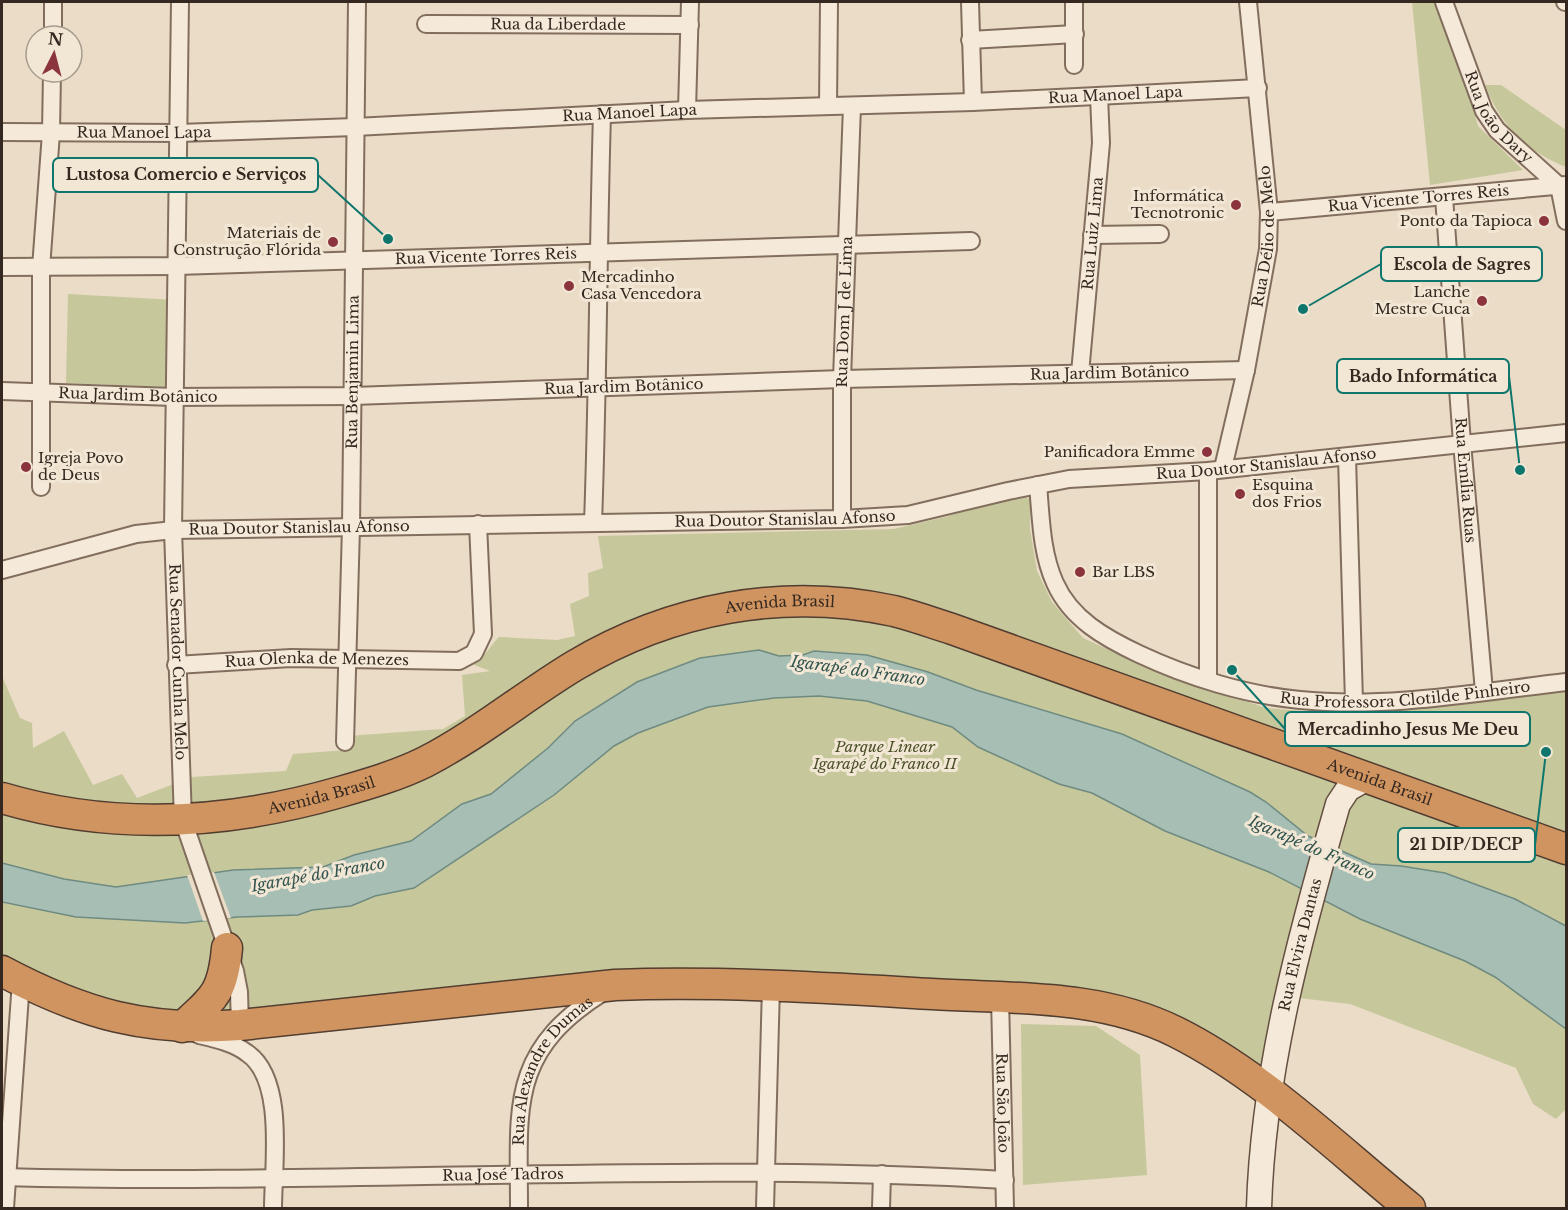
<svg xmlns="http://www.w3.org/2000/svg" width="1568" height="1210" viewBox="0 0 1568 1210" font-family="'Libre Baskerville',serif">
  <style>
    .green { fill: #c6c79b }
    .water { fill: #a7beb5; stroke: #6f8b81; stroke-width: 1.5 }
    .pier { fill: #eadcc6 }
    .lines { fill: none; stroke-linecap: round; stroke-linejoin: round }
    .street-casing { stroke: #836e5e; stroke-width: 20 }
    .secondary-casing { stroke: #654f41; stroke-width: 27 }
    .highway-casing { stroke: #523d31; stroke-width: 33 }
    .street { stroke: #f5ead9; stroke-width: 16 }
    .secondary { stroke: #f5ead9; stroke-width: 24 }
    .highway { stroke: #d09460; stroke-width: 30 }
    .poi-dot { fill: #8c343d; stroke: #f2e7d5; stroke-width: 2 }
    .labels { text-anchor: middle; stroke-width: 6; stroke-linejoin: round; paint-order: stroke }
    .street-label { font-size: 15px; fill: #352820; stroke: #f2e7d5 }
    .poi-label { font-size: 15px; fill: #352820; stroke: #f2e7d5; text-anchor: end }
    .park-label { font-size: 15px; font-style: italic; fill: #4a5029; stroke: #f2e7d5 }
    .water-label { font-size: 16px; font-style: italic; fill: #31534e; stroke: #f2e7d5 }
    .leader { fill: none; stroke: #0f766e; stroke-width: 2 }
    .callout-dot { fill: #0f766e; stroke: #f2e7d5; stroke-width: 2 }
    .callout { fill: #f2e7d5; stroke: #0f766e; stroke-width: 2 }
    .callout-label { font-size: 16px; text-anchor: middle; font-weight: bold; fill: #352820 }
  </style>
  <rect width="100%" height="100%" fill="#eadcc6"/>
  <path class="green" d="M1412 2H1443L1478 126 1523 170 1430 185Z
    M1485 85H1501L1566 130V167C1526 151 1501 126 1485 85Z
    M68 294 175 300 165 387 66 383Z
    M1019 495 1030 499V529L1037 571 1052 602 1083 638 1147 667 1266 708 1337 714H1366L1566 689V1109L1556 1119 1533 1104 1516 1068 1350 1004 1282 996 1264 1079 1182 1021 808 979 244 1015 146 1010 106 1001 2 962V676L20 718 32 723 33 748 64 731 93 785 122 774 137 798 192 777 286 771 293 754 347 750 348 736 443 729 465 716 462 675 490 671 472 664C484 659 490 646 499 637L557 640 575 636 570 604 589 596 588 573 603 568 598 536 894 529 949 516 974 506Z
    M1021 1024 1096 1026 1140 1055 1147 1175 1023 1185Z"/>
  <path class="water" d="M759 650 779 656 803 655 814 651 867 655 928 672 976 690 1122 734 1250 792 1266 802 1308 836 1371 864 1401 866 1445 873 1515 899 1566 926V1029L1495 977 1465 961 1360 919 1269 872 1165 831 1092 793 1059 784 978 747 952 727 867 701 819 696 774 698 708 707 638 733 614 746 554 795 414 888 375 896 351 906 312 910 298 915 237 917 185 923 76 917 2 902V863L64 879 116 887 233 870 323 867 354 855 411 841 462 804 491 794 548 748 575 721 637 682 700 658Z"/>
  <path class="pier" d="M214 872 231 918 203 921 187 875Z"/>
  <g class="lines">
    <defs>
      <g id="street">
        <path id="s1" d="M180 2 173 530 183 820 235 971 239 992 240 1025"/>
        <path d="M970 2 973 102"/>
        <path id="s2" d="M1444 2 1484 111 1497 130 1559 186 1566 221"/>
        <path d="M1565 2H1566"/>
        <path id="s3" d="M426 24 690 25"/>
        <path d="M53 36V2"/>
        <path d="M970 40 1075 34"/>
        <path d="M1074 65V2"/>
        <path d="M828 106 829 2"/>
        <path d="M687 110 690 2"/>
        <path id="s4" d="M2 132 179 133 355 127 687 110 973 102 1258 88"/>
        <path id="s5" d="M1444 197 1462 443 1484 691"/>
        <path id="s6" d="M1269 212 1566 185"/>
        <path d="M1092 235 1160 234"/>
        <path id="s7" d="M2 267 177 266 971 241"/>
        <path id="s8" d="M1080 373 1101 143 1099 96"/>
        <path id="s9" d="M2 391 174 397 353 396 842 379 1246 370"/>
        <path d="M1347 457 1354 702"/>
        <path id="s10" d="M1223 468 1246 370 1268 249 1269 212 1248 2"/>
        <path id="s11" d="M1038 485C1041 517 1041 552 1055 583 1071 619 1105 638 1139 654 1188 677 1246 695 1300 700 1388 709 1479 692 1566 682"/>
        <path d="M41 487V268L51 133 52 72"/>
        <path id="s12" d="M842 519V379L852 106"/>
        <path d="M593 523C598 387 598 251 602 114"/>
        <path id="s13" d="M2 570 136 534 173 530 842 519 908 515 1008 491 1069 479 1208 471 1566 433"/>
        <path id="s14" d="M176 665 291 658 459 661 474 653 483 634 478 524"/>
        <path d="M1208 679V471"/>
        <path id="s15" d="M345 742 351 527 357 2"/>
        <path id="s16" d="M1000 998 1005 1208"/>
        <path d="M199 1035C216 1039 234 1043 247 1053 286 1079 273 1167 273 1208"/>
        <path id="s17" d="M2 1177C336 1186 671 1161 1005 1180"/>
        <path d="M5 1208 21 981"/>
        <path id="s18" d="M519 1208C519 1107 508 1051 605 991"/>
        <path d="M765 1208 771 986"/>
        <path d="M881 1208 882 1174"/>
      </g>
      <g id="secondary">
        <path id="s19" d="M1259 1208C1263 1071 1300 936 1338 804L1348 789 1369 777"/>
      </g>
      <g id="highway">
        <path id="s20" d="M2 798C113 831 229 824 340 792 368 784 399 775 425 762 479 734 523 697 574 666 671 608 784 587 894 611 914 616 933 623 952 629L1566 849"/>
        <path d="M2 971C83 1014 147 1032 240 1025L615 985C720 981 826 988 932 994 1014 999 1100 994 1176 1032 1262 1075 1335 1147 1410 1208"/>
        <path d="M182 1027C214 998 223 993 227 948"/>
      </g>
    </defs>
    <use href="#street" class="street-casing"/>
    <use href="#secondary" class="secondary-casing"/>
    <use href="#highway" class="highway-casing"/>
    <use href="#street" class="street"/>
    <use href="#secondary" class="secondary"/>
    <use href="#highway" class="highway"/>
  </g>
  <g class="poi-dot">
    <circle cx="1236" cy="205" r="6"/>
    <circle cx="1544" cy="221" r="6"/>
    <circle cx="333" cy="242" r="6"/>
    <circle cx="569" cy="286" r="6"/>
    <circle cx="1482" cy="301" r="6"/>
    <circle cx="1207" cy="452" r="6"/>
    <circle cx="26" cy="467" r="6"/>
    <circle cx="1240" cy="494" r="6"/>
    <circle cx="1080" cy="572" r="6"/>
  </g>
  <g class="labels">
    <g class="street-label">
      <text dy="5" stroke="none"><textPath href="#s3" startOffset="132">Rua da Liberdade</textPath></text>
      <text dy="5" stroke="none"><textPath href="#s4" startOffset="1114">Rua Manoel Lapa</textPath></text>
      <text dy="5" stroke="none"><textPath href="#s4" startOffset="628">Rua Manoel Lapa</textPath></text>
      <text dy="5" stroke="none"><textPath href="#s2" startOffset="129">Rua João Dary</textPath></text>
      <text dy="5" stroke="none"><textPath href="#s4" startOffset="142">Rua Manoel Lapa</textPath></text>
      <text dy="5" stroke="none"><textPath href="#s6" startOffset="150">Rua Vicente Torres Reis</textPath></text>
      <text dy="5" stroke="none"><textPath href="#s8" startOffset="140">Rua Luiz Lima</textPath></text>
      <text dy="5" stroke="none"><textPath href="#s10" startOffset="236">Rua Délio de Melo</textPath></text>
      <text dy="5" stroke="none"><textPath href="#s7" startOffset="484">Rua Vicente Torres Reis</textPath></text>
      <text dy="5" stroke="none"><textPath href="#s12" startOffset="207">Rua Dom J de Lima</textPath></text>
      <text dy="5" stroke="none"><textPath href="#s15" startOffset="370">Rua Benjamin Lima</textPath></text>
      <text dy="5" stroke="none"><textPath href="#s9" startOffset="1108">Rua Jardim Botânico</textPath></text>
      <text dy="5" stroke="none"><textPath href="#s9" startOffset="622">Rua Jardim Botânico</textPath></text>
      <text dy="5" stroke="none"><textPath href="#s9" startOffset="136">Rua Jardim Botânico</textPath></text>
      <text dy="5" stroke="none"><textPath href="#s13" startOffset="1274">Rua Doutor Stanislau Afonso</textPath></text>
      <text dy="5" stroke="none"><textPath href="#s5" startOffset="284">Rua Emília Ruas</textPath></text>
      <text dy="5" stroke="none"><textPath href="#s13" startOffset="788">Rua Doutor Stanislau Afonso</textPath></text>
      <text dy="5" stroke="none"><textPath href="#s13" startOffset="302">Rua Doutor Stanislau Afonso</textPath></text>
      <text dy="5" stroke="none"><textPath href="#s20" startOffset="828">Avenida Brasil</textPath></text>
      <text dy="5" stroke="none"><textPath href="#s14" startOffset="141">Rua Olenka de Menezes</textPath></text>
      <text dy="5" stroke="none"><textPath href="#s1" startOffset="660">Rua Senador Cunha Melo</textPath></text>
      <text dy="5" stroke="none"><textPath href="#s11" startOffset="486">Rua Professora Clotilde Pinheiro</textPath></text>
      <text dy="5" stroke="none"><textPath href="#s20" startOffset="1458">Avenida Brasil</textPath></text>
      <text dy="5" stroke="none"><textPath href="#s20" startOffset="324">Avenida Brasil</textPath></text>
      <text dy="5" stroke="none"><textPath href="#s19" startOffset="267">Rua Elvira Dantas</textPath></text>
      <text dy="5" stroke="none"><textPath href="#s18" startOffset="148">Rua Alexandre Dumas</textPath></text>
      <text dy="5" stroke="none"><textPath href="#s16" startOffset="105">Rua São João</textPath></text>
      <text dy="5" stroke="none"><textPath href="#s17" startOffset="501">Rua José Tadros</textPath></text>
    </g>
    <g class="poi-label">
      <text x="1224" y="201">Informática<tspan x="1224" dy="17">Tecnotronic</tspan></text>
      <text x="1532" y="226">Ponto da Tapioca</text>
      <text x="321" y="238">Materiais de<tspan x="321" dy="17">Construção Flórida</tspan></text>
      <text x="581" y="282" text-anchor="start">Mercadinho<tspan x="581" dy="17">Casa Vencedora</tspan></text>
      <text x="1470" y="297">Lanche<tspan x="1470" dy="17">Mestre Cuca</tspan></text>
      <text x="1195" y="457">Panificadora Emme</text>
      <text x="38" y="463" text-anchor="start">Igreja Povo<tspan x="38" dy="17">de Deus</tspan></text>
      <text x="1252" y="490" text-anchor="start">Esquina<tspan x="1252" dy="17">dos Frios</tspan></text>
      <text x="1092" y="577" text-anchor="start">Bar LBS</text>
    </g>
    <g class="park-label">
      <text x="885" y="752">Parque Linear<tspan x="885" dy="17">Igarapé do Franco II</tspan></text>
    </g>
    <g class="water-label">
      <text transform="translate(858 670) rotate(8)" y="6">Igarapé do Franco</text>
      <text transform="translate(1312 847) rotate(24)" y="6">Igarapé do Franco</text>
      <text transform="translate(318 874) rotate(-10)" y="6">Igarapé do Franco</text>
    </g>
  </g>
  <path class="leader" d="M388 239L318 175M1303 309L1381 264M1520 470L1509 376M1232 670L1285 729M1546 752L1535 845"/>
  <g class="callout-dot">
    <circle cx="388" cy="239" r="6"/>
    <circle cx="1303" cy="309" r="6"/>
    <circle cx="1520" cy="470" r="6"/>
    <circle cx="1232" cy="670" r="6"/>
    <circle cx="1546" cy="752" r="6"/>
  </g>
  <g class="callout">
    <rect x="53" y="158" width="265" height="34" rx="6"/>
    <rect x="1381" y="247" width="161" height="34" rx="6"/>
    <rect x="1337" y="359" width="172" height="34" rx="6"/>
    <rect x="1285" y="712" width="245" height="34" rx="6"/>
    <rect x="1398" y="828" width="137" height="34" rx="6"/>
  </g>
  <g class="callout-label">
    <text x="186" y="180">Lustosa Comercio e Serviços</text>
    <text x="1462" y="270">Escola de Sagres</text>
    <text x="1423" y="382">Bado Informática</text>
    <text x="1408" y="735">Mercadinho Jesus Me Deu</text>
    <text x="1466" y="850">21 DIP/DECP</text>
  </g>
  <rect width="1568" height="1210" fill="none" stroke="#352820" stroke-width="6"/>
  <g transform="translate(54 54) rotate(6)"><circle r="28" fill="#f2e7d5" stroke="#a69b8d" stroke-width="1.5"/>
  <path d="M0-4.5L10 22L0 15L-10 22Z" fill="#8c343d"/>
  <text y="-9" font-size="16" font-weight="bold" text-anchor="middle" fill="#352820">N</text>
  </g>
</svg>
